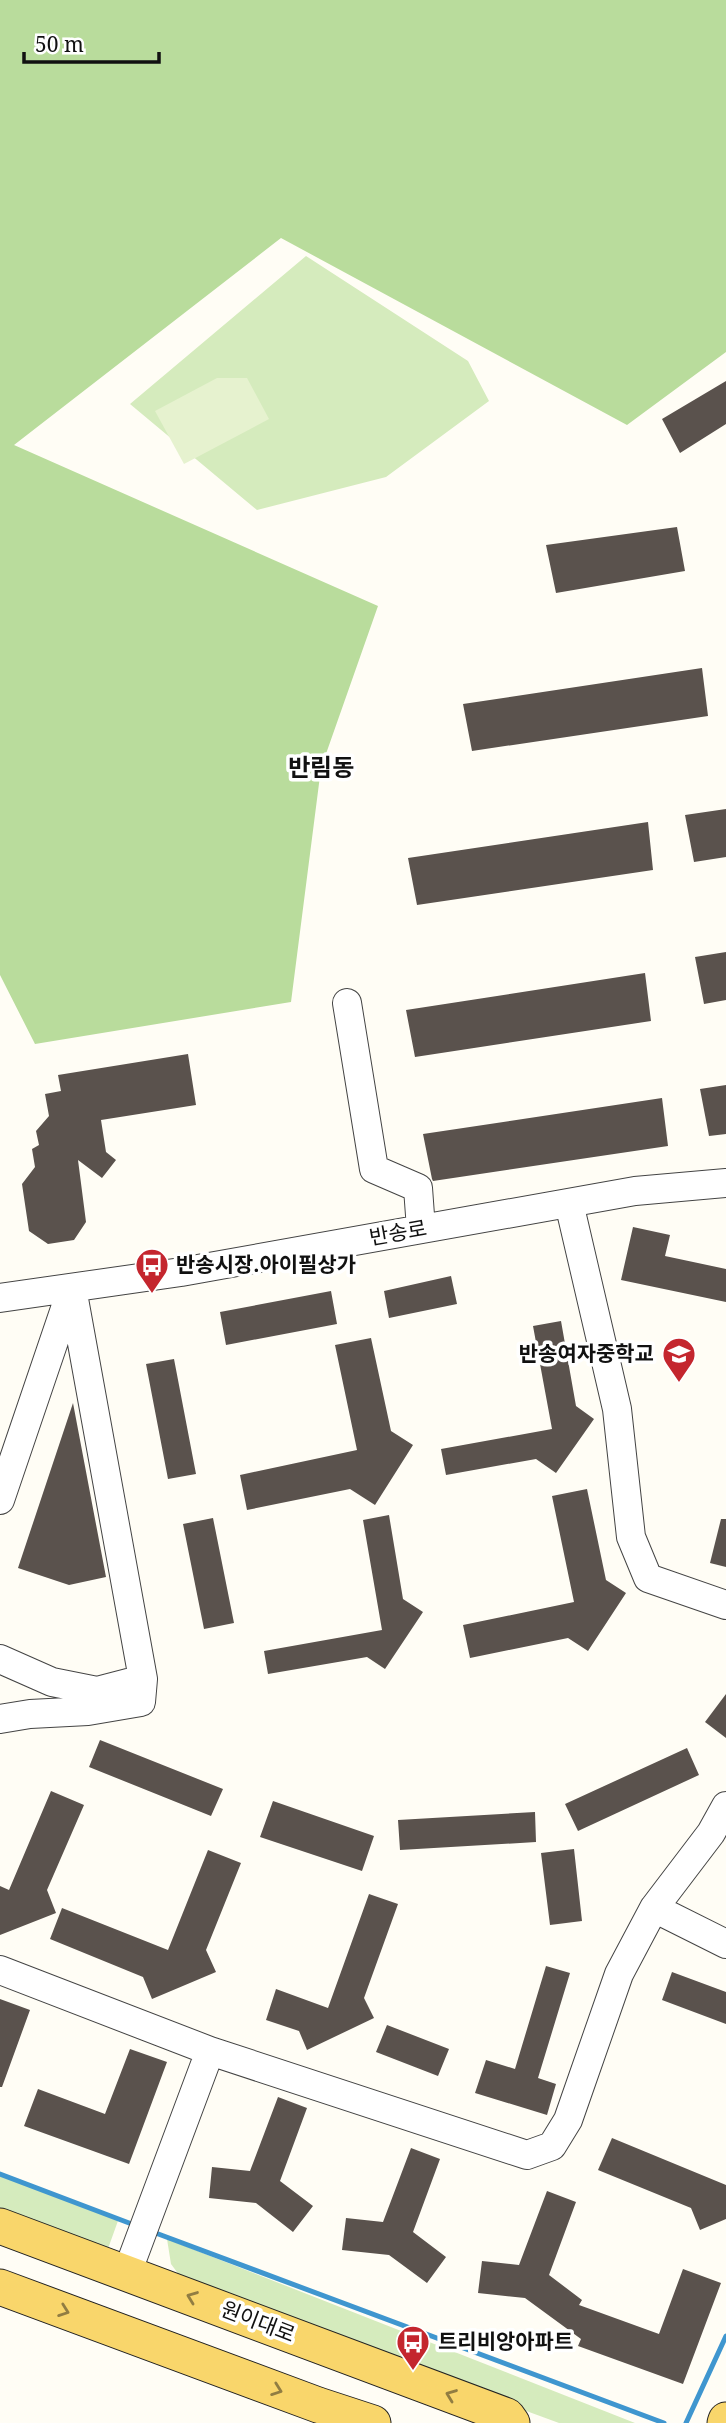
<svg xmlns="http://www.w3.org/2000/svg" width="726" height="2423" viewBox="0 0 726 2423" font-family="'Noto Serif','Noto Sans KR',serif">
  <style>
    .green { fill: #d5ebbd }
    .forest { fill: #b9dc9c }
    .pitch { fill: #e6f2cf }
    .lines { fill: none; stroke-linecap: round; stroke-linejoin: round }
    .stream { stroke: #3f96cf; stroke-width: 5 }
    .building { fill: #5a524d }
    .minor-casing { stroke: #444; stroke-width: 30 }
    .major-casing { stroke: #222; stroke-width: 37 }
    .minor { stroke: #fff; stroke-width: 28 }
    .major { stroke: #f9d66b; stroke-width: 35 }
    .oneway { stroke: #917d42 }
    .labels { text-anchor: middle; stroke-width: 7; stroke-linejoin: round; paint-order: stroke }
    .street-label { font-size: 21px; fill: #111; stroke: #fff }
    .poi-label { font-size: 21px; font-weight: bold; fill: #111; stroke: #fff; text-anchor: start }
    .quarter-label { font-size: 24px; font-weight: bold; fill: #111; stroke: #fff }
  </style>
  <rect width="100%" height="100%" fill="#fffdf5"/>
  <path class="green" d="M306 256 468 361 489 401 386 477 257 510 130 404Z
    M0 2172 119 2218 105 2257 0 2219Z
    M167 2239 635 2423H559L188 2287 171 2264Z"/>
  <path class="forest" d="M0 0H726V352L627 425 281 238 14 445 378 606 321 768 291 1002 35 1044 0 975Z"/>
  <path class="pitch" d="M217 378H247L269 419 184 464 155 411Z"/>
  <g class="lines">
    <path class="stream" d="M0 2174 137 2226
      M153 2232 664 2423
      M686 2423 726 2336"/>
  </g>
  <path class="building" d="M726 381V424L680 453 662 419Z
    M677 527 685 571 556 593 546 545Z
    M702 668 708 716 472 751 463 704Z
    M726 809V857L694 862 685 815Z
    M648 822 653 870 417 905 408 858Z
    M726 952V1000L704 1004 695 957Z
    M645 973 651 1021 415 1057 406 1010Z
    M188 1054 196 1105 101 1120 106 1152 116 1160 102 1178 78 1160 86 1222 74 1240 48 1244 29 1231 22 1184 35 1167 32 1149 39 1145 36 1131 49 1116 45 1094 61 1091 58 1075Z
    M726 1085V1134L709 1136 700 1089Z
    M662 1098 668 1146 433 1181 432 1179 423 1134Z
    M633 1227 670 1235 665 1256 726 1269V1302L621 1280Z
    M451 1276 457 1304 389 1318 384 1291Z
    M331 1291 337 1324 226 1345 220 1312Z
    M561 1321 576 1406 594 1419 556 1473 536 1459 446 1475 441 1449 552 1429 533 1326Z
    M371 1338 391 1431 413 1445 375 1505 350 1489 247 1510 240 1475 357 1450 335 1345Z
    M174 1359 196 1474 168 1479 146 1364Z
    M73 1403 106 1577 69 1585 18 1568Z
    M587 1489 606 1580 626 1593 588 1651 568 1638 470 1658 463 1625 574 1602 552 1496Z
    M389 1515 403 1599 423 1612 385 1669 367 1657 268 1674 264 1651 382 1630 363 1520Z
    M213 1518 234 1623 204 1629 183 1524Z
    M721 1519H726V1567L710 1563Z
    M726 1694V1738L705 1722Z
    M100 1740 223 1789 211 1816 89 1767Z
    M687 1748 699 1775 578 1831 565 1804Z
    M51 1791 84 1805 47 1890 56 1913 0 1935V1886L9 1890Z
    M273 1801 374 1836 362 1871 260 1837Z
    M535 1812 536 1842 400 1850 398 1820Z
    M574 1849 582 1921 550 1925 541 1853Z
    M208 1850 241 1863 206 1950 216 1972 152 1999 143 1977 50 1939 62 1908 168 1950Z
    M369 1894 398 1904 364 1998 374 2018 307 2050 299 2031 266 2020 276 1989 328 2008Z
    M546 1966 570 1973 538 2078 556 2084 547 2115 475 2093 486 2060 515 2069Z
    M672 1972 726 1992V2024L662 2000Z
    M0 1999 30 2010 2 2087H0Z
    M387 2025 449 2049 438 2076 376 2052Z
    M130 2049 167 2062 129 2164 24 2126 38 2089 105 2114Z
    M278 2097 307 2108 280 2181 313 2206 293 2232 256 2203 209 2198 212 2167 250 2171Z
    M612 2138 726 2185V2219L700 2230 691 2208 598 2170Z
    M411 2148 440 2159 413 2232 446 2257 427 2283 389 2255 342 2250 346 2218 383 2222Z
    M547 2191 576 2202 549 2275 582 2300 579 2305 659 2334 683 2269 721 2283 683 2384 578 2346 581 2339 525 2298 478 2293 482 2261 519 2265Z"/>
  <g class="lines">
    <defs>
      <path id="minor" d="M347 1003 374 1169 418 1188 421 1229
        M569 1203 617 1409 631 1537 648 1578 726 1605
        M0 1298 181 1272 635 1191 726 1183
        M0 1500 71 1291
        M0 1659 52 1682 97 1691 143 1679
        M0 1719 30 1714 88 1711 141 1702 143 1679 72 1288
        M654 1908 726 1944
        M0 1970 210 2051 527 2155 552 2146 568 2120 619 1974 654 1908 711 1833 726 1806
        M127 2273 210 2051"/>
      <path id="major" d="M0 2226 507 2416 512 2423
        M0 2287 318 2405 373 2423
        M725 2423 726 2420"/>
    </defs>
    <use href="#minor" class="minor-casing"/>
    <use href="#major" class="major-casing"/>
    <use href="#minor" class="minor"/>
    <use href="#major" class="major"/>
  </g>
  <defs><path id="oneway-chevron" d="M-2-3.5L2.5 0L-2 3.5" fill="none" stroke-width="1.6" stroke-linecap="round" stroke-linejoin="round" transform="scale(1.75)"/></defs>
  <g class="oneway">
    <use href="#oneway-chevron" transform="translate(192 2297) rotate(-159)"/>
    <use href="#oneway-chevron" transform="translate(64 2311) rotate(20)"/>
    <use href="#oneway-chevron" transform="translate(277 2390) rotate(20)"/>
    <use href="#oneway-chevron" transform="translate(451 2395) rotate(-159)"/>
  </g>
  <defs>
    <symbol id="bus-pin" viewBox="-11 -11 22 30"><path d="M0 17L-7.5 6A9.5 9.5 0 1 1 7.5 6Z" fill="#c4262e" stroke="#fff"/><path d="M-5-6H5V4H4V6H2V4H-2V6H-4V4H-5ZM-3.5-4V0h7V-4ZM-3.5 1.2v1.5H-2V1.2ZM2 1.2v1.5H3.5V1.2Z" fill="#fff"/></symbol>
    <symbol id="school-pin" viewBox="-11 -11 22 30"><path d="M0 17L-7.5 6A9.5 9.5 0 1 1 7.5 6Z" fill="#c4262e" stroke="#fff"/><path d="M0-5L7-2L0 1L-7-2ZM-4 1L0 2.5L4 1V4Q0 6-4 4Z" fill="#fff"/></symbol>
  </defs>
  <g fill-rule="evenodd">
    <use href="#bus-pin" x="133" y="1246" width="38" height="52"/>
    <use href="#school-pin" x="660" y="1335" width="38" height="52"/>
    <use href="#bus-pin" x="394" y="2323" width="38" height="52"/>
  </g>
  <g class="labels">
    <g class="street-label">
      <text transform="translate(398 1233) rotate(-10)" y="7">반송로</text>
      <text transform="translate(258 2322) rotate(21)" y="7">원이대로</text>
    </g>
    <g class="poi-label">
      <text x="176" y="1272">반송시장.아이필상가</text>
      <text x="654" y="1361" text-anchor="end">반송여자중학교</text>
      <text x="438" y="2349">트리비앙아파트</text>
    </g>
    <g class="quarter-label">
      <text x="321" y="776">반림동</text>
    </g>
  </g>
  <path d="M24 52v10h135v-10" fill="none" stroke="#111111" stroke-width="3.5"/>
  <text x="35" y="52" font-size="21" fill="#111111" stroke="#ffffff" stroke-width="5" paint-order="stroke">50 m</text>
</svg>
